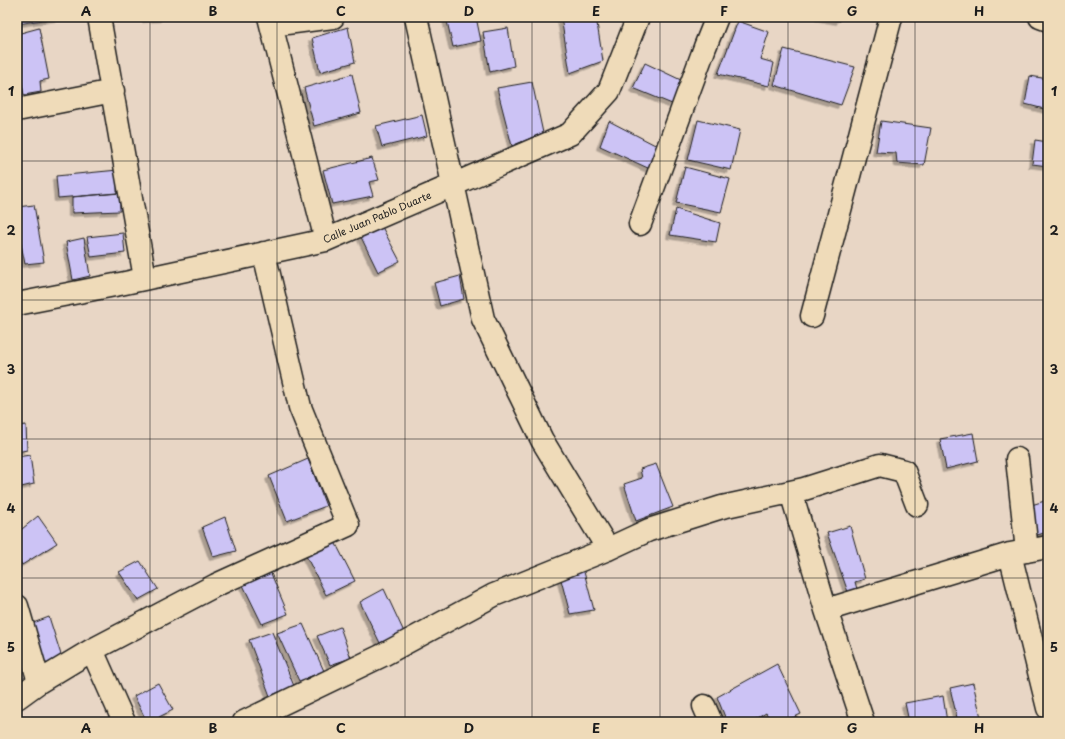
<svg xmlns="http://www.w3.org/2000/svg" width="1065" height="739" viewBox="0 0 1065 739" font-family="'Playpen Sans',sans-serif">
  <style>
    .building { fill: #ccc3f5; stroke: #1c1c1c; filter: url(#shadow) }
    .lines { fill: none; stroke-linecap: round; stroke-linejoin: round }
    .minor-casing { stroke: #1c1c1c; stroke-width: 25 }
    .minor { stroke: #efdbb9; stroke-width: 22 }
    .grid { fill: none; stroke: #1c1c1c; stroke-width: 1; stroke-opacity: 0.55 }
    .labels { text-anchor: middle; stroke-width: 4; stroke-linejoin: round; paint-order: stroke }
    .street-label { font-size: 10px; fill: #1c1c1c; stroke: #efdbb9 }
    .neatline { fill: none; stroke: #1c1c1c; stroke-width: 1.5 }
    .grid-label { font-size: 13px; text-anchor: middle; font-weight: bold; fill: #1c1c1c }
  </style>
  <defs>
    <filter id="shadow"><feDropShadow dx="-3.5" dy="3.5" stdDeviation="0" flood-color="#0004"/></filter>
  </defs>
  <rect width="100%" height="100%" fill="#e8d6c5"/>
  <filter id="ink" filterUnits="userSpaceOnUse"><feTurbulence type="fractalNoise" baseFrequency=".025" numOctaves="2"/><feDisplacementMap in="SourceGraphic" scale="8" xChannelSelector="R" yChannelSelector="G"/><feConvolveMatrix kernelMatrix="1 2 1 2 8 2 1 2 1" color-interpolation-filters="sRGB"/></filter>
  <g filter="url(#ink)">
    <path class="building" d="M17 17H64L17 24Z
      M146 17H164V18L146 19Z
      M446 17H476L481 41 453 47Z
      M561 17H596L603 61 570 73Z
      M819 17H841L840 21Z
      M738 21 769 32 760 59 774 63 769 86 718 74Z
      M348 27 355 62 320 72 312 38Z
      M39 28 49 79 40 81 41 92 24 95 17 58V34Z
      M508 28 514 66 490 72 483 32Z
      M784 49 855 67 841 105 774 85Z
      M645 63 683 81 672 104 633 88Z
      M352 74 361 113 314 126 304 88Z
      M1030 76 1048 79V110L1025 104Z
      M532 82 543 133 512 146 497 88Z
      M422 115 427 136 382 147 376 126Z
      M698 120 740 130 731 170 688 160Z
      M609 121 659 147 650 169 600 146Z
      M881 121 931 128 924 165 897 163 896 153 876 152Z
      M1035 140 1048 142V166L1032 164Z
      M372 158 379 180 369 182 373 196 332 204 323 170Z
      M685 167 730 179 721 212 676 203Z
      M118 170 117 193 58 198 56 176Z
      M120 193V211L72 213V197Z
      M34 205 44 262 25 264 17 224V207Z
      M676 209 720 223 716 242 670 235Z
      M382 227 400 261 378 272 361 237Z
      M123 233 125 253 91 257 87 237Z
      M84 238 90 276 73 280 66 242Z
      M460 276 464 299 440 306 434 283Z
      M26 425 27 450 17 452V426Z
      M973 433 978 461 946 469 940 439Z
      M30 455 34 484 17 488V457Z
      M308 459 326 506 287 521 269 476Z
      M656 464 673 507 636 521 624 484 642 478 640 469Z
      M1048 500V532L1037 535 1028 506Z
      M38 516 57 543 22 565 17 556V533Z
      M225 517 236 551 213 557 202 527Z
      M850 526 865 579 855 582 857 589 848 592 827 533Z
      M335 542 355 581 326 595 305 554Z
      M140 561 158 589 138 600 119 572Z
      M583 568 594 610 570 614 560 576Z
      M270 571 288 614 262 624 242 583Z
      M384 589 404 632 380 643 360 602Z
      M49 617 63 661 43 668 28 625Z
      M303 624 324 671 299 681 277 633Z
      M340 627 351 658 330 665 317 636Z
      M272 632 294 686 270 696 249 640Z
      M777 664 801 714 784 722H772L766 713 751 722H727L717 697Z
      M158 683 173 710 149 722H147L134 696Z
      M973 683 982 722H958L950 688Z
      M943 696 947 722H909L905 703Z
      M466 718 470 722H461Z"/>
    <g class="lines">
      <defs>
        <path id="minor" d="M99 17 145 278
          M269 17 326 240
          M416 17 483 319 542 440 608 549
          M1040 17 1048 20
          M271 25 333 17
          M17 110 113 91
          M640 224 705 47 717 17
          M17 304 125 283 326 240 570 134 609 91 638 17
          M812 316 891 17
          M1017 459 1027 551
          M791 492 826 610 863 722
          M1010 554 1048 708
          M17 606 39 682
          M826 610 1010 554 1048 547
          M92 650 124 722
          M17 698 39 682 92 650 216 585 348 525 300 407 264 253
          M704 706 711 722
          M244 722 381 656 494 595 608 549 649 530 722 507 804 489 880 465 904 471 917 505"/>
      </defs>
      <use href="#minor" class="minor-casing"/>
      <use href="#minor" class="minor"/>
    </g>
  </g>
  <path class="grid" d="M150 17V722M277 17V722M405 17V722M532 17V722M660 17V722M788 17V722M915 17V722M17 161H1048M17 300H1048M17 439H1048M17 578H1048"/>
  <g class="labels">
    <g class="street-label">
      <text transform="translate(377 217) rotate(-23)" y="4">Calle Juan Pablo Duarte</text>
    </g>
  </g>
  <rect width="1065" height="739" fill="none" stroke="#efdbb9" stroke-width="44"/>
  <rect x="22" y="22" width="1021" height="695" class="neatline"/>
  <g class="grid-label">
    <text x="86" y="16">A</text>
    <text x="213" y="16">B</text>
    <text x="341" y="16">C</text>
    <text x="469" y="16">D</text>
    <text x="596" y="16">E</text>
    <text x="724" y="16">F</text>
    <text x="852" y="16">G</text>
    <text x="979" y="16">H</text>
    <text x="11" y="96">1</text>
    <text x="1054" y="96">1</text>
    <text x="11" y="235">2</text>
    <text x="1054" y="235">2</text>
    <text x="11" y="374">3</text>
    <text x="1054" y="374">3</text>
    <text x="11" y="513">4</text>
    <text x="1054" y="513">4</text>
    <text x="11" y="652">5</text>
    <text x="1054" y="652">5</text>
    <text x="86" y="733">A</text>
    <text x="213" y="733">B</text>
    <text x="341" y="733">C</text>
    <text x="469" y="733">D</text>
    <text x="596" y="733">E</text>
    <text x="724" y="733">F</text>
    <text x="852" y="733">G</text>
    <text x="979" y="733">H</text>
  </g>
</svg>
